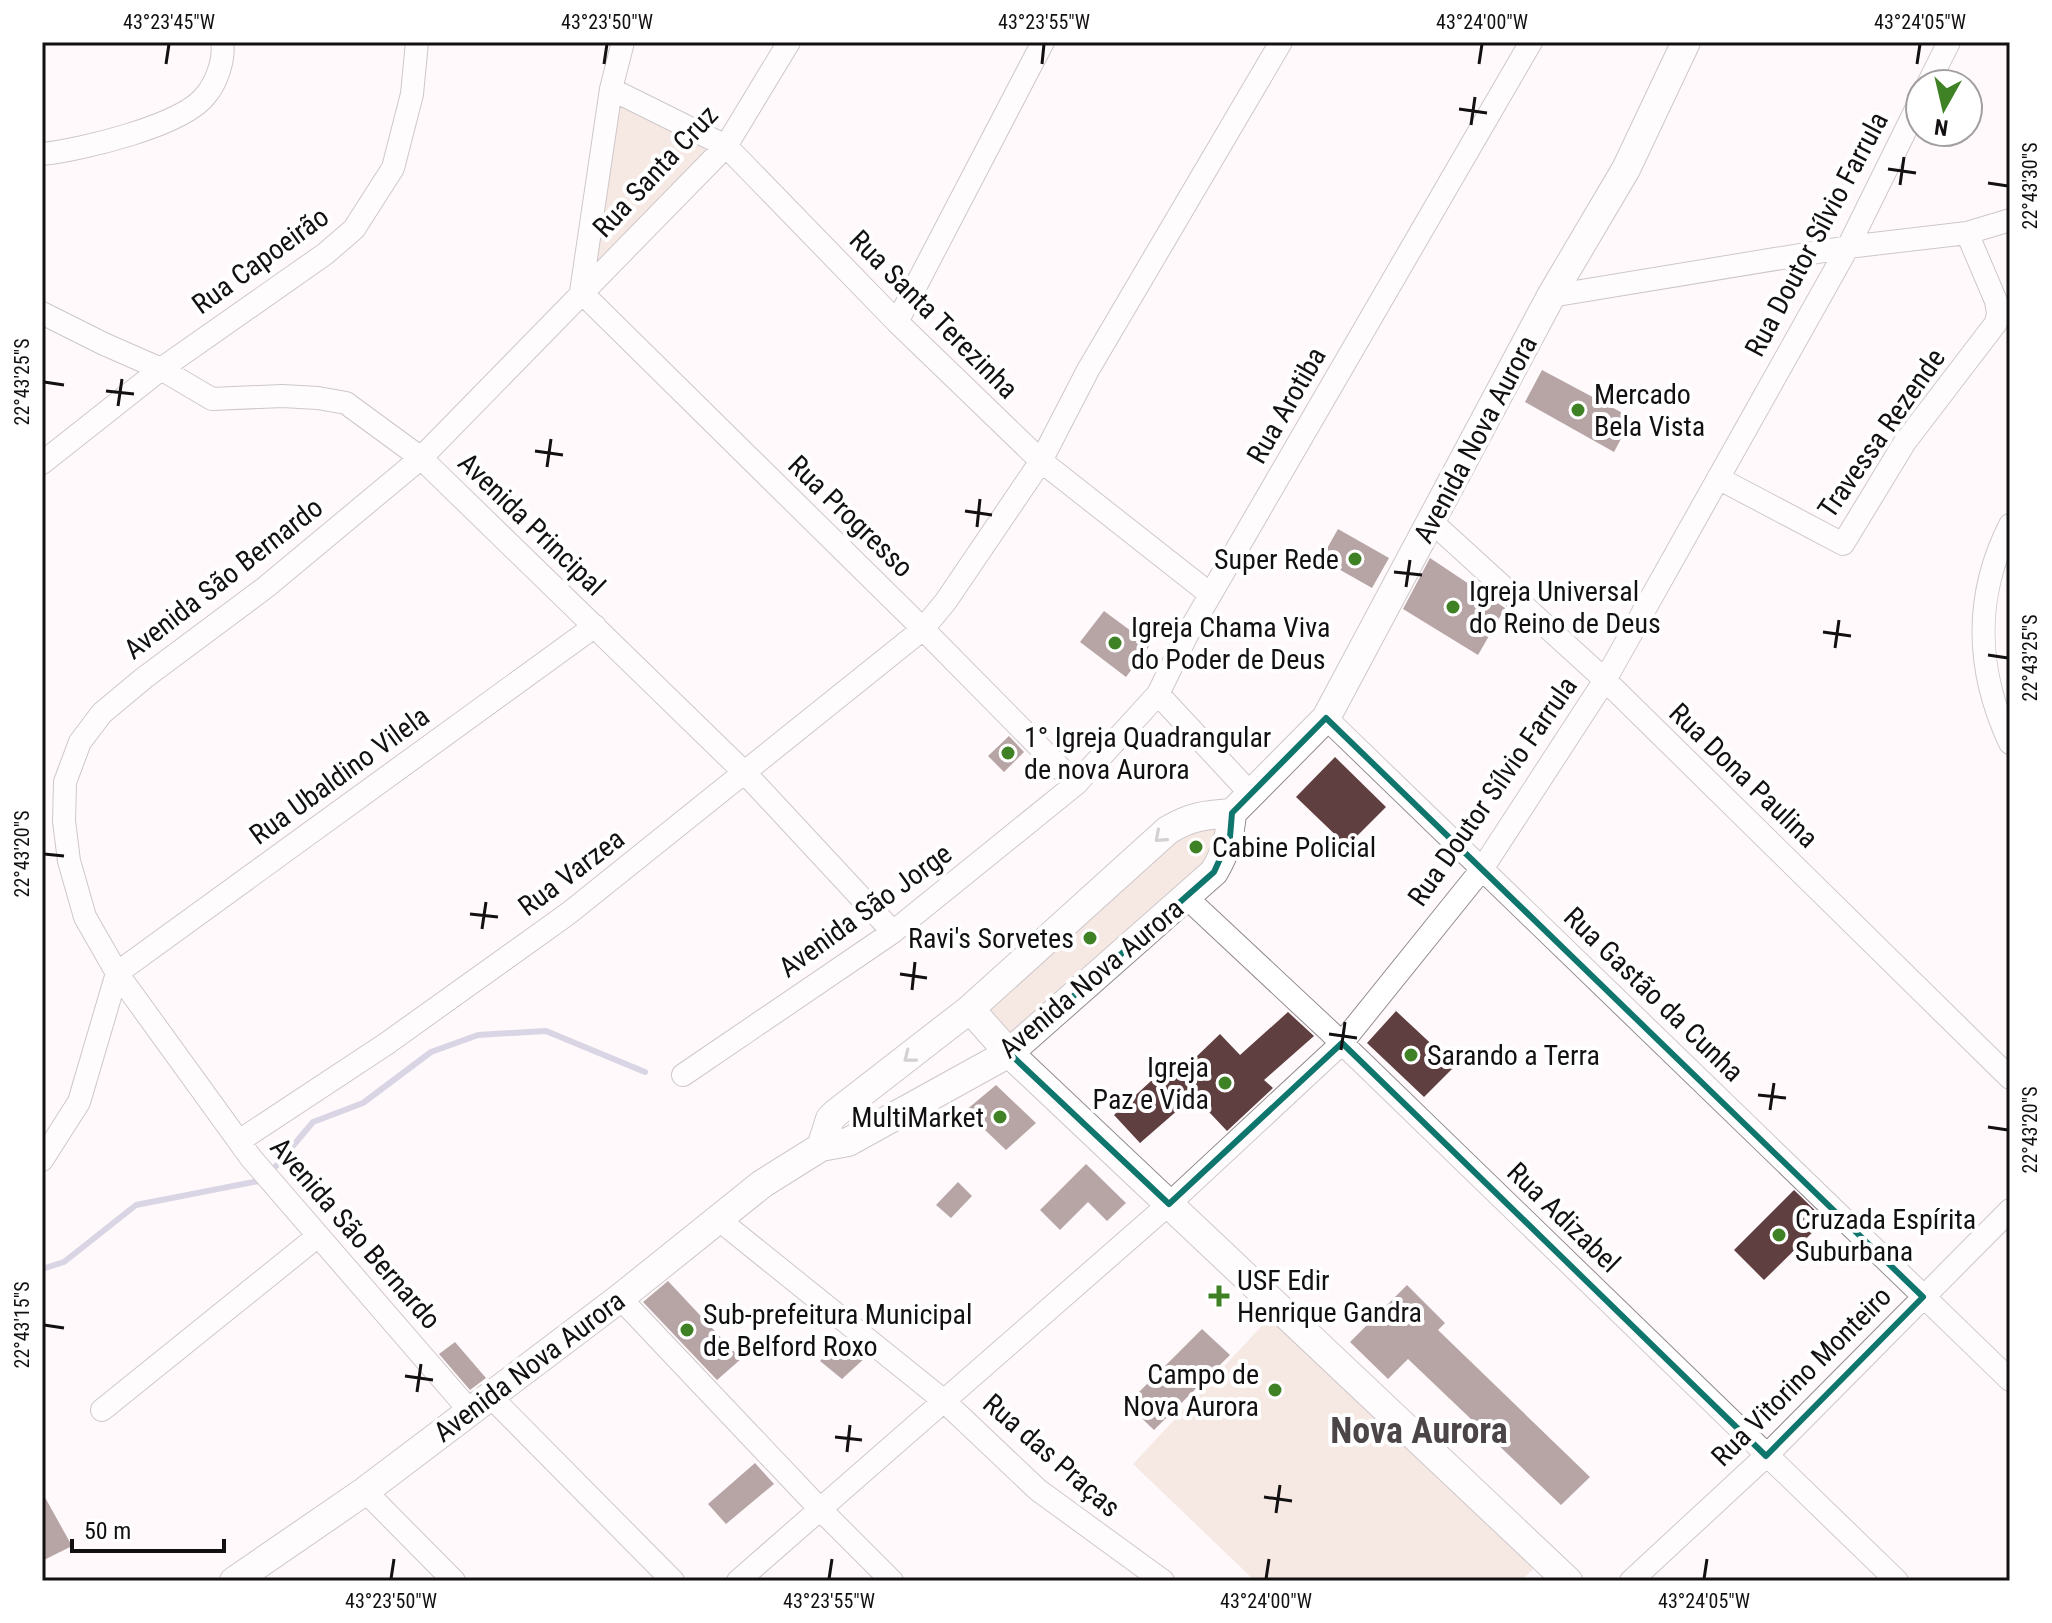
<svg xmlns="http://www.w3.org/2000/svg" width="2052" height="1623" viewBox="0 0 2052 1623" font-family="'Roboto Condensed',sans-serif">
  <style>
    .green { fill: #ecd4c7 }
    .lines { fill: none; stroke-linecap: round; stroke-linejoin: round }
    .stream { stroke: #aca8c8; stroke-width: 6 }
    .building { fill: #5f3f3f }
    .minor-casing { stroke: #938b8f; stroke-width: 24 }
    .tertiary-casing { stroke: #938b8f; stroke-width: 30 }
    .minor { stroke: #fff; stroke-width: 22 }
    .tertiary { stroke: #fff; stroke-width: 28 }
    .oneway { stroke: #a19fa0 }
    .marked { fill: none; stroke: #0f766e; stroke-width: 6; stroke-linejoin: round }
    .ticks { fill: none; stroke: #131011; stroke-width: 3 }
    .poi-dot { fill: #3f8225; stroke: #fff; stroke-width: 3 }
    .labels { text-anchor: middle; stroke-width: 8; stroke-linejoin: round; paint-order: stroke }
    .street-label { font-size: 28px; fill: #131011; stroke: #fff }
    .poi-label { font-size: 28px; fill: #131011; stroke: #fff; text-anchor: start }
    .district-label { font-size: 36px; font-weight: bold; fill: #4c4548; stroke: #fff }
    .neatline { fill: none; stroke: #131011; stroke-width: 3 }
    .ticks-label { font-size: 20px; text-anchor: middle; fill: #131011 }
  </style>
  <rect width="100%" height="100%" fill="#fff9fc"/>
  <path class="green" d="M611 89 726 146 581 292Z
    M1232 813 1230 837 1009 1053 970 1009 1153 844Z
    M1271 1316 1536 1567 1520 1581H1255L1133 1464Z"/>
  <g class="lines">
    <path class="stream" d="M271 1172 313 1122 363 1103 431 1052 478 1035 546 1031 645 1072
      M42 1269 64 1262 136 1205 264 1180"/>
  </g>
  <path class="building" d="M1542 370 1632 418 1614 452 1525 402Z
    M1338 529 1389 558 1372 588 1321 559Z
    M1430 558 1505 608 1478 655 1403 609Z
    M1104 611 1150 645 1126 677 1080 642Z
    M1009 736 1024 752 1004 772 988 756Z
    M1335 757 1386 807 1347 846 1296 797Z
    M1396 1011 1455 1066 1424 1097 1367 1043Z
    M1288 1012 1314 1036 1264 1080 1273 1088 1227 1131 1194 1096 1140 1143 1114 1115 1163 1070 1172 1080 1220 1034 1240 1055Z
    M996 1085 1036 1123 1006 1150 965 1111Z
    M1086 1164 1126 1203 1107 1221 1088 1202 1060 1230 1040 1210Z
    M958 1182 972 1196 951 1218 936 1205Z
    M1794 1190 1825 1220 1764 1280 1734 1250Z
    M668 1281 741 1359 717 1380 643 1302Z
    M1407 1285 1445 1323 1438 1330 1590 1477 1561 1505 1408 1359 1388 1379 1350 1342Z
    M1202 1329 1230 1355 1154 1430 1127 1404Z
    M843 1338 867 1356 842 1379 820 1361Z
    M455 1342 486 1378 470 1390 439 1354Z
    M755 1463 774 1484 726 1524 708 1504Z
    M42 1492 72 1546 42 1561Z"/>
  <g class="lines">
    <defs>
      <path id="minor" d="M1928 84 1949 42
        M611 89 726 146 897 322 1041 461 1210 594
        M42 154C80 150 183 126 206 95 217 82 225 58 222 42
        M581 292 923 629 1076 784
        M581 292 611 89 623 42
        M1551 296 1848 247 1967 233 2010 220
        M42 313 104 344 161 369 212 399 282 396 318 398 346 403 421 458 746 774 893 932
        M897 322 1043 42
        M42 463 161 369 325 254 354 229 393 168 412 94 417 42
        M1718 478 1843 544 1905 442 1996 323 1998 313 1996 301 1967 233
        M1431 521 1605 680 2010 1078
        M2010 525C1973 598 1976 670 2010 743
        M1158 694 1250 793
        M1326 718 2010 1380
        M1187 898 1342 1043 1897 1581
        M683 1075 893 932 1076 784 1158 694 1187 635 1531 42
        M239 1141 386 1044 569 913 923 629 946 601 1041 461 1088 370 1281 42
        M42 1160 79 1102 117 973 595 626
        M718 1219 943 1400 1038 1490 1163 1581
        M620 1298 819 1508 892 1581
        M490 1396 673 1581
        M102 1410 318 1236
        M470 1411 251 1158 117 973 85 917 69 861 64 821 65 782 80 742 102 713 144 678 266 587 421 458 726 146 789 42
        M365 1491 454 1581
        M738 1581 1169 1204 1342 1043 1482 869 1605 680 1848 247 1920 101
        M1631 1581 1766 1456 2010 1210"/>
      <path id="tertiary" d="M970 1009 1009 1053 1568 1581
        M821 1147 830 1119 836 1113 970 1009 1168 830C1191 816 1205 815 1232 813
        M234 1581 365 1491 620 1298 762 1184 821 1147 848 1142 1009 1053 1214 872C1226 852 1230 836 1232 813L1326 718 1551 296 1626 169 1686 42"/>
    </defs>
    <use href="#minor" class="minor-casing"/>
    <use href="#tertiary" class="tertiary-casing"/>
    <use href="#minor" class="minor"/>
    <use href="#tertiary" class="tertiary"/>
  </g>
  <defs><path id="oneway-chevron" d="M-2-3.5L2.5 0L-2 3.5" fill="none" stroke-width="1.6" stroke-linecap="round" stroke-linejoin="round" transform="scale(2)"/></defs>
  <g class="oneway">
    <use href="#oneway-chevron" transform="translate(1160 837) rotate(139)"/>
    <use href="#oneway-chevron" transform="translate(909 1057) rotate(142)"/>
  </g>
  <path d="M0 0H2052V1623H0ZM1326 718 1923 1297 1766 1456 1342 1043 1169 1204 1009 1053 1214 872 1230 837 1232 813Z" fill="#fff9fc" fill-opacity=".55" fill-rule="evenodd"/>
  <path class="marked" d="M1326 718 1923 1297 1766 1456 1342 1043 1169 1204 1009 1053 1214 872 1230 837 1232 813Z"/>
  <path class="ticks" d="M166 64 169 44M604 64 607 44M1042 64 1044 44M1479 64 1482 44M1917 64 1920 44M1459 109 1487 113M1471 125 1475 97M1888 169 1916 173M1988 183 2008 186M1900 185 1904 157M44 382 64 385M106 391 134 394M118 406 122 379M535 451 563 455M547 467 551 439M965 511 992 515M977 527 980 499M1394 572 1422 575M1406 587 1410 560M1823 632 1851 636M1835 648 1839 620M1988 655 2008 658M44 854 64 856M470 914 498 917M482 929 486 902M900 974 927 978M912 990 915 962M1329 1034 1357 1038M1341 1050 1345 1022M1758 1095 1786 1098M1770 1110 1774 1083M1988 1127 2008 1130M44 1325 64 1328M405 1376 433 1380M417 1392 421 1364M835 1437 862 1440M847 1452 850 1425M1264 1497 1292 1501M1276 1513 1280 1485M391 1579 394 1559M829 1579 832 1559M1266 1579 1269 1559M1704 1579 1707 1559"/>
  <g class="poi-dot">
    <circle cx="1578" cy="410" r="8"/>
    <circle cx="1355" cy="559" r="8"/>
    <circle cx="1453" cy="607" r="8"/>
    <circle cx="1115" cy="643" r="8"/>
    <circle cx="1008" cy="753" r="8"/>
    <circle cx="1196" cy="847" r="8"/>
    <circle cx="1090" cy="938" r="8"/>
    <circle cx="1411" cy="1055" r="8"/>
    <circle cx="1225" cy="1083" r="8"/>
    <circle cx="1000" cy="1117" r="8"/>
    <circle cx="1779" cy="1235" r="8"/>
    <path d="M1215 1284h8v8h8v8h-8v8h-8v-8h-8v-8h8z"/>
    <circle cx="687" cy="1330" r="8"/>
    <circle cx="1275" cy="1390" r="8"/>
  </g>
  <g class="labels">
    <g class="street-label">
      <text transform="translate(655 171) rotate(-47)" y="10">Rua Santa Cruz</text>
      <text transform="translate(1816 234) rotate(-62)" y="10">Rua Doutor Sílvio Farrula</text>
      <text transform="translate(260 260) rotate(-36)" y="10">Rua Capoeirão</text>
      <text transform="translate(934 314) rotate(45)" y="10">Rua Santa Terezinha</text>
      <text transform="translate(1286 405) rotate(-60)" y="10">Rua Arotiba</text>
      <text transform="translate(1881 433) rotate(-55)" y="10">Travessa Rezende</text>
      <text transform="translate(1475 439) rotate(-62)" y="10">Avenida Nova Aurora</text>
      <text transform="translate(851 516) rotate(44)" y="10">Rua Progresso</text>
      <text transform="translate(532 524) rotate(44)" y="10">Avenida Principal</text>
      <text transform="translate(223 578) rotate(-38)" y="10">Avenida São Bernardo</text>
      <text transform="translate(339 775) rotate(-36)" y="10">Rua Ubaldino Vilela</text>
      <text transform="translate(1744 775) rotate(44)" y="10">Rua Dona Paulina</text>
      <text transform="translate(1492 791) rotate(-55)" y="10">Rua Doutor Sílvio Farrula</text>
      <text transform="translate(571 872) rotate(-37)" y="10">Rua Varzea</text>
      <text transform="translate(865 910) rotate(-36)" y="10">Avenida São Jorge</text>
      <text transform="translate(1091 978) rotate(-40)" y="10">Avenida Nova Aurora</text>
      <text transform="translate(1654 994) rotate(44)" y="10">Rua Gastão da Cunha</text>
      <text transform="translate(1564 1217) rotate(44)" y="10">Rua Adizabel</text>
      <text transform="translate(356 1233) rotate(49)" y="10">Avenida São Bernardo</text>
      <text transform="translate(529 1366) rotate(-37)" y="10">Avenida Nova Aurora</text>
      <text transform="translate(1801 1376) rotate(-45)" y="10">Rua Vitorino Monteiro</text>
      <text transform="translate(1052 1455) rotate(41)" y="10">Rua das Praças</text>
    </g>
    <g class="poi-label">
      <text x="1594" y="404">Mercado<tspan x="1594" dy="32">Bela Vista</tspan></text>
      <text x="1339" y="569" text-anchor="end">Super Rede</text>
      <text x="1469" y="601">Igreja Universal<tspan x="1469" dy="32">do Reino de Deus</tspan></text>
      <text x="1131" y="637">Igreja Chama Viva<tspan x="1131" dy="32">do Poder de Deus</tspan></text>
      <text x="1024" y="747">1° Igreja Quadrangular<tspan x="1024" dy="32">de nova Aurora</tspan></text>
      <text x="1212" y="857">Cabine Policial</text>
      <text x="1074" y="948" text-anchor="end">Ravi's Sorvetes</text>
      <text x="1427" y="1065">Sarando a Terra</text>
      <text x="1209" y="1077" text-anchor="end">Igreja<tspan x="1209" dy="32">Paz e Vida</tspan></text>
      <text x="984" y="1127" text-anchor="end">MultiMarket</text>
      <text x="1795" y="1229">Cruzada Espírita<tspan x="1795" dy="32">Suburbana</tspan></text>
      <text x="1237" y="1290">USF Edir<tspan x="1237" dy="32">Henrique Gandra</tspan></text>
      <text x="703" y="1324">Sub-prefeitura Municipal<tspan x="703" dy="32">de Belford Roxo</tspan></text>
      <text x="1259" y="1384" text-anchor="end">Campo de<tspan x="1259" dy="32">Nova Aurora</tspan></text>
    </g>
    <g class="district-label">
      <text x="1419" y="1443">Nova Aurora</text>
    </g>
  </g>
  <rect width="2052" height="1623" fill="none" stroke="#ffffff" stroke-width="88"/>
  <g transform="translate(1944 108) rotate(188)"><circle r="38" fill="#ffffff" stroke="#a19fa0" stroke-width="2"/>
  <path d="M0-6L14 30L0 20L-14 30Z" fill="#3f8225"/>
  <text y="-12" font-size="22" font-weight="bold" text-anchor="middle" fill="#131011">N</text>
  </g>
  <path d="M72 1539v12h152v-12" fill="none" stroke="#131011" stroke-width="4"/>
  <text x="84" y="1539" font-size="24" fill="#131011" stroke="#ffffff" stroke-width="6" paint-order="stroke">50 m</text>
  <rect x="44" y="44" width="1964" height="1535" class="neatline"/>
  <g class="ticks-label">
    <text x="169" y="29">43°23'45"W</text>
    <text x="607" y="29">43°23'50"W</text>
    <text x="1044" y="29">43°23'55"W</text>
    <text x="1482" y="29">43°24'00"W</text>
    <text x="1920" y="29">43°24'05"W</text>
    <text transform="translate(2030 186) rotate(-90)" y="7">22°43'30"S</text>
    <text transform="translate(22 382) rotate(-90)" y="7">22°43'25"S</text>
    <text transform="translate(2030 658) rotate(-90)" y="7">22°43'25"S</text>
    <text transform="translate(22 854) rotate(-90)" y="7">22°43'20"S</text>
    <text transform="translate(2030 1130) rotate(-90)" y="7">22°43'20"S</text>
    <text transform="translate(22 1325) rotate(-90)" y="7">22°43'15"S</text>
    <text x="391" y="1608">43°23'50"W</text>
    <text x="829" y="1608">43°23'55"W</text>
    <text x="1266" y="1608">43°24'00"W</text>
    <text x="1704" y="1608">43°24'05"W</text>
  </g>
</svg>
